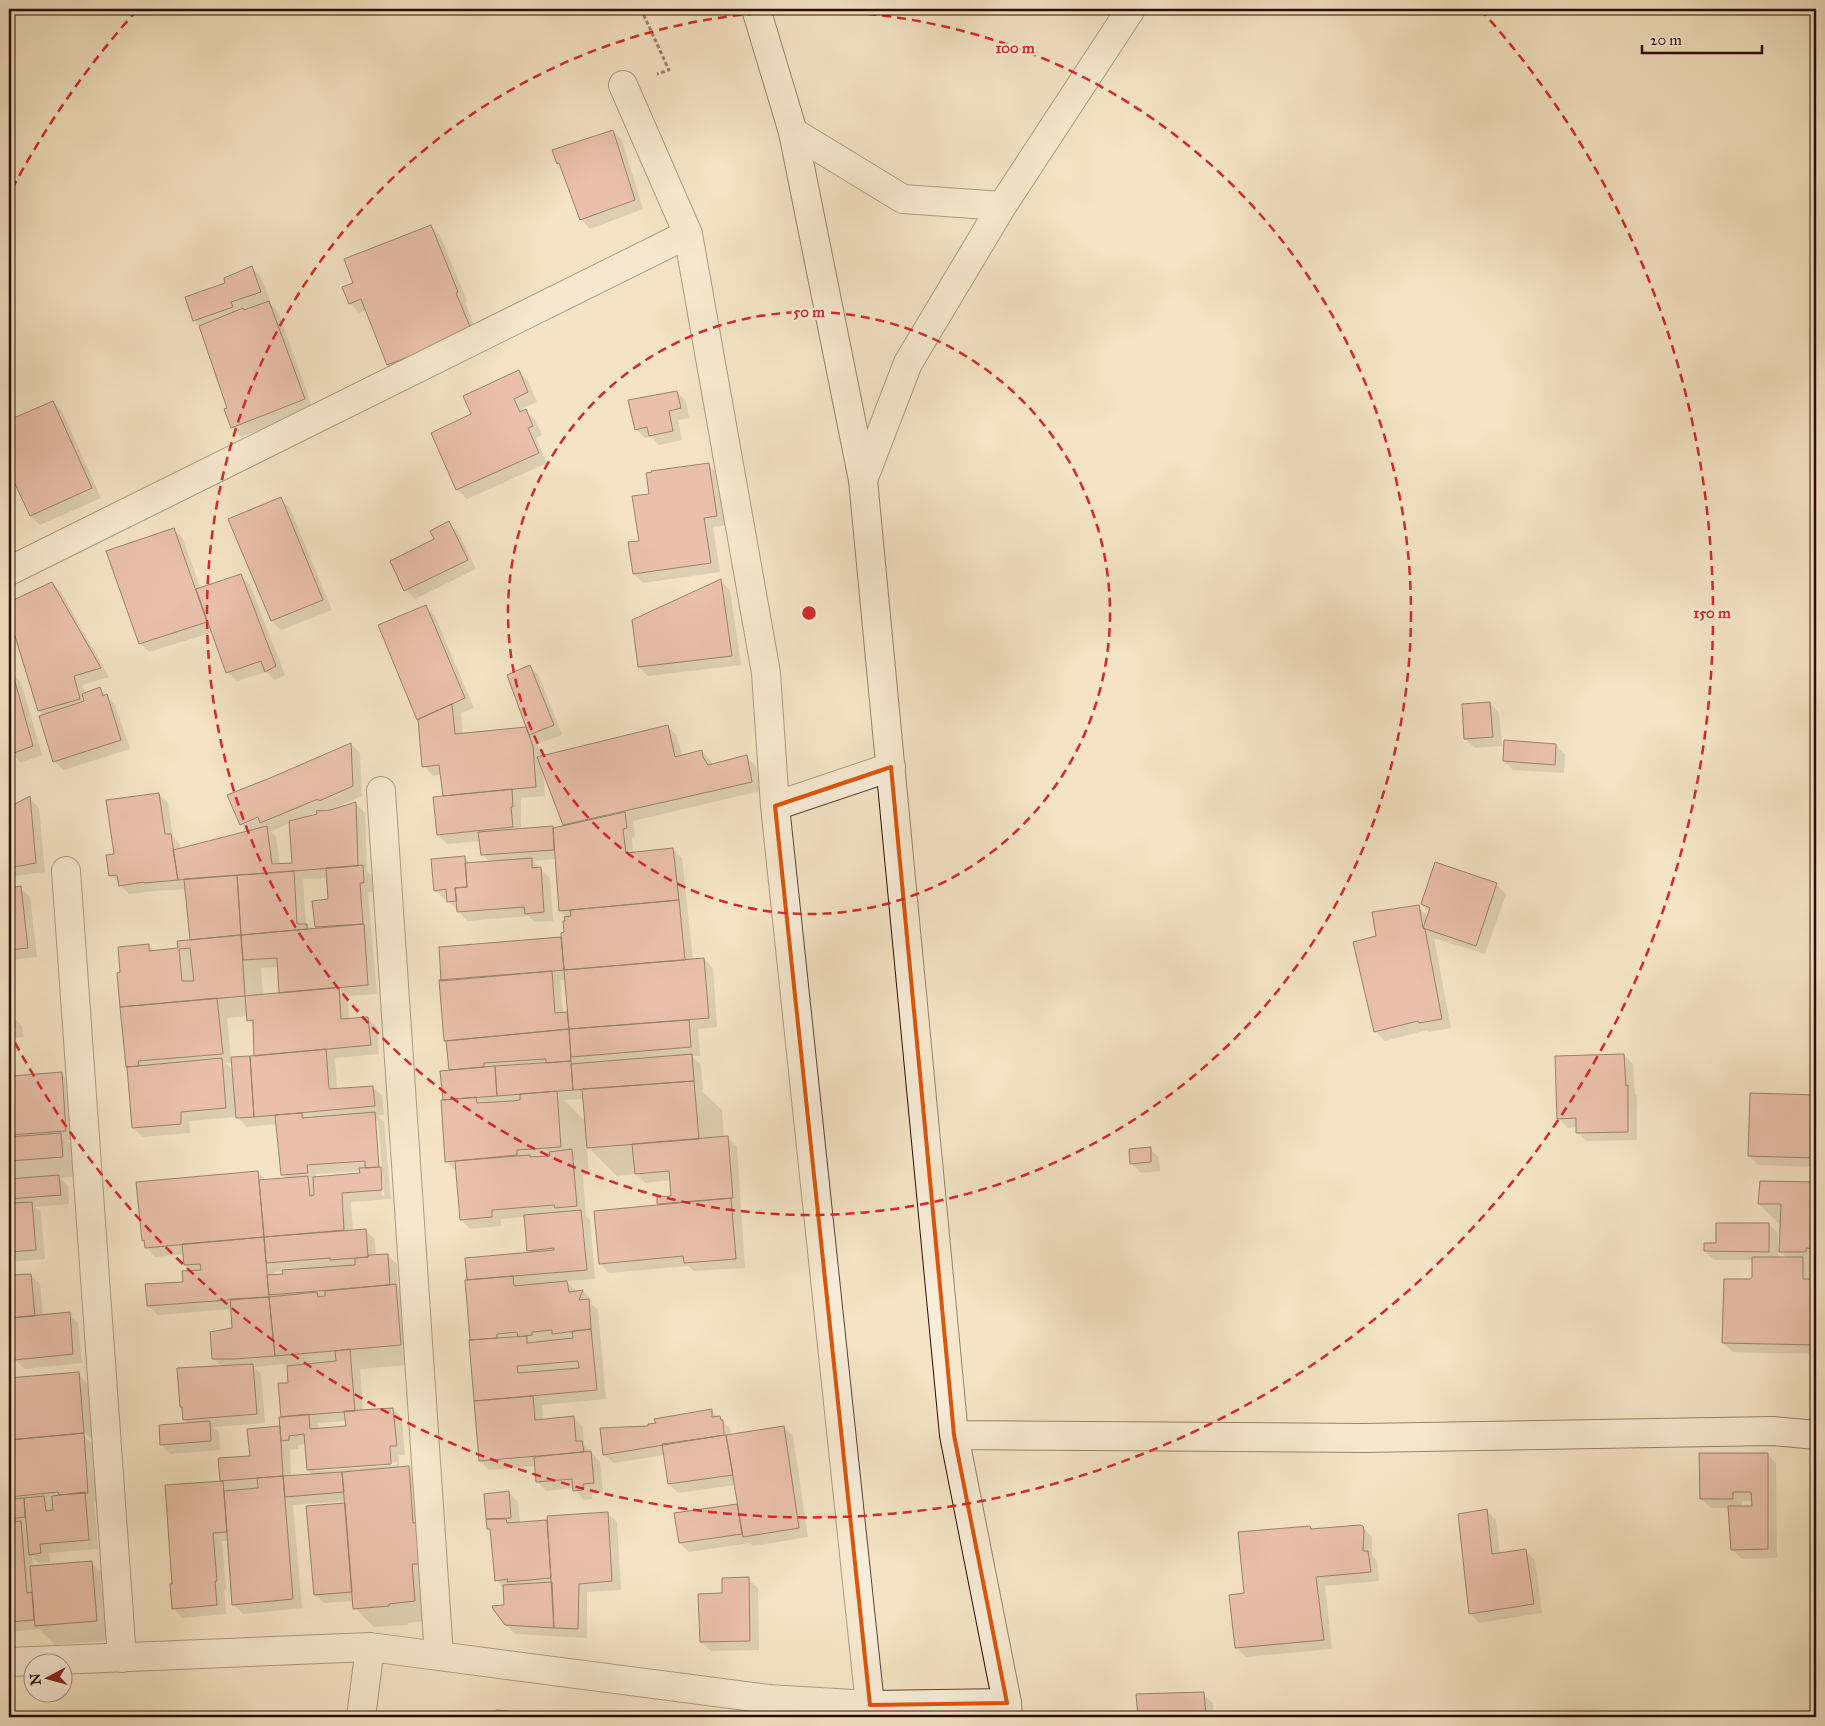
<svg xmlns="http://www.w3.org/2000/svg" width="1825" height="1726" viewBox="0 0 1825 1726" font-family="'IM FELL Great Primer',serif">
  <style>
    .shadow { fill: #0003; fill-rule: evenodd }
    .building { fill: #de958d; stroke: #2a0d03; fill-rule: evenodd }
    .lines { fill: none; stroke-linecap: round; stroke-linejoin: round }
    .street-casing { stroke: #5c4233; stroke-width: 30 }
    .secondary-casing { stroke: #2a0d03; stroke-width: 30 }
    .path { stroke: #2a0d03; stroke-width: 3; stroke-dasharray: 4 2.5; stroke-linecap: butt }
    .street { stroke: #f8edd9; stroke-width: 28 }
    .secondary { stroke: #f8edd9; stroke-width: 28 }
    .marked { fill: none; stroke: #de550c; stroke-width: 4; stroke-linejoin: round }
    .ring { fill: none; stroke: #d62828; stroke-width: 2.5; stroke-dasharray: 9 6 }
    .centre { fill: #d62828; stroke: #f8edd9; stroke-width: 2.5 }
    .ring-label { font-size: 15px; text-anchor: middle; font-weight: bold; fill: #d62828; stroke: #f8edd9; stroke-width: 4.5; stroke-linejoin: round; paint-order: stroke }
  </style>
  <rect width="100%" height="100%" fill="#f4e3c4"/>
  <filter id="stains"><feTurbulence type="fractalNoise" baseFrequency=".004" numOctaves="4"/><feColorMatrix values="0 0 0 0 .2 0 0 0 0 .09 0 0 0 0 .02 0 0 0 .5 -.17"/></filter>
  <radialGradient id="worn" r=".72"><stop offset=".6" stop-color="#630" stop-opacity="0"/><stop offset="1" stop-color="#630" stop-opacity=".3"/></radialGradient>
  <path class="shadow" d="M612 131 622 140 643 209 590 229 581 219 562 167 558 163 554 150Z
    M431 226 440 235 467 301 465 302 479 339 397 374 388 365 366 310 359 313 350 303 355 283Z
    M252 268 261 277 270 301 268 302 278 311 313 409 241 437 232 427 229 409 201 327 194 320 227 284Z
    M518 371 528 381 537 402 523 408 524 411H526L535 420 542 435 536 438 547 463 467 499 457 490 432 433 473 415Z
    M677 392 686 401 689 418 678 420 682 440 659 445 651 437 645 438 636 429Z
    M53 402 62 411 101 498 40 525 31 516 9 466V422Z
    M708 465 718 474 726 525 713 527 720 572 643 583 634 574 650 495Z
    M281 499 290 508 332 610 281 630 272 621 230 520Z
    M449 523 458 532 476 569 415 599 406 590 436 540Z
    M174 529 183 539 201 589 240 575 250 585 285 675 275 680 266 672 237 681 227 672 213 632 149 652 140 643Z
    M721 581 730 590 741 665 648 676 639 667Z
    M52 583 61 592 109 677 82 685 85 694 100 689 115 705 130 749 64 770 54 761 44 716 39 711 12 625 14 624 9 606V603Z
    M426 607 435 616 474 708 461 713 463 735 528 728 529 666 539 676 562 735 537 744 542 757 668 726 677 736 682 756 702 751 711 761 712 765 747 757 756 766 760 791 633 821 635 837 632 838 633 853 673 849 682 858 693 960 704 959 713 968 717 1027 698 1029 700 1056H692L701 1065 703 1090H701L722 1110 724 1138 727 1137 737 1147 745 1268 694 1271 688 1266 609 1273 600 1263 662 1207 658 1203 673 1197 671 1180 645 1183 637 1174 617 1176 587 1146 589 1175H583L586 1216 590 1220 595 1279 566 1281 577 1292 583 1291 592 1300 591 1303 598 1310 606 1399 542 1405 543 1420 573 1417 583 1427 584 1444 600 1462 603 1492 592 1493V1499L584 1500 574 1488 546 1491 537 1481 536 1466 489 1470 480 1461 466 1281 531 1254 528 1250 525 1217 501 1219V1226L470 1229 461 1220 457 1172 446 1161 445 1101 452 1071 450 1070 448 1043 445 1040 440 948 562 938 565 933 567 918 560 910 556 859 533 861 550 878 553 921 535 922 529 916 468 921 448 901V899L445 900 435 890 464 857 471 864 490 862 482 854 480 841 447 844 438 835 444 797 441 774 433 776 424 766ZM543 770 565 826 554 829 521 830V798L545 796ZM560 980H566L569 1013H563ZM471 1067V1069L457 1071V1068ZM584 1099 586 1122 564 1100Z
    M11 673 21 682 42 755 21 763 11 752 9 753V674Z
    M1490 703 1499 713 1502 746 1475 748 1465 739Z
    M351 744 360 753 362 796 329 810 327 808 309 815V817L356 804 365 813 367 871 372 876 373 892H368L377 994 348 996 349 1020 368 1018 377 1028 379 1054 335 1058 337 1089 373 1087 382 1096 384 1115H377L384 1122 391 1199 351 1202 353 1231 365 1230 375 1239 376 1256 387 1255 397 1264 398 1288 415 1305 420 1364 360 1369 363 1411 393 1409 402 1419 405 1455H399V1468L409 1467 428 1486 433 1620 408 1623V1625L374 1627 355 1608 354 1601 324 1603 315 1594 346 1504V1501L293 1505 302 1608 243 1614 234 1605 229 1541H222L226 1590 224 1589 226 1614 182 1618 173 1608V1585L221 1482 220 1459 251 1457 281 1427 289 1384 288 1368 285 1364 254 1367 261 1374 265 1423 214 1427 219 1432 220 1450 170 1454 161 1444 189 1424 184 1420 183 1409 181 1406 222 1367 213 1358 233 1329 232 1309 158 1315 149 1306 184 1283 192 1272 185 1265 184 1254 155 1257 146 1247 145 1242 143 1240 258 1172 267 1181 286 1179 282 1175 278 1124 247 1127 237 1117 189 1121 190 1133 143 1137 133 1128 121 1007 148 945 154 951 179 949V942L193 941 186 889 154 891 129 894 111 875 115 855 159 794 168 803 173 837 180 844V849L248 832 241 824ZM290 823 294 864 280 865 276 837 271 831ZM328 878 329 901 316 926 319 930H312L306 924 303 879ZM279 967 281 994 263 995 261 968ZM248 1016 249 1020 254 1026 256 1057 231 1059 227 1018ZM226 1063H233V1071ZM375 1121H378L384 1196H382ZM361 1171V1174L316 1178V1174ZM284 1271V1275H275V1272ZM346 1421 347 1427 319 1430 318 1423ZM306 1444 308 1470 313 1475 291 1477 290 1450 298 1449V1445ZM397 1462V1465L315 1471V1468Z
    M1556 745 1565 754 1564 773 1513 770 1504 761Z
    M30 799 39 808 45 872 9 877V809Z
    M1436 864 1497 885 1506 894 1485 954 1434 938 1451 1028 1429 1032 1427 1030 1385 1041 1375 1031 1378 937 1418 907 1428 917 1430 912 1422 904Z
    M20 888 30 897 37 957 9 960V889Z
    M9 1017H13L22 1026 24 1037 13 1038 16 1077 61 1073 71 1083 75 1139 67 1140 80 1153 82 1176 60 1178 68 1186 69 1204 35 1207 41 1212 45 1259 9 1262Z
    M1624 1055 1633 1064 1635 1094 1637 1096V1140L1586 1141 1577 1132V1127L1568 1128 1558 1118Z
    M1751 1094 1816 1096V1167L1758 1165 1749 1156Z
    M1150 1149 1159 1158 1160 1171 1141 1173 1131 1163Z
    M1762 1182 1816 1183V1271H1812V1280H1816V1354L1733 1352 1723 1343 1750 1280 1753 1278 1754 1260H1714L1705 1251 1768 1224 1778 1233V1259L1787 1258 1778 1250H1780L1781 1223H1778L1759 1204Z
    M30 1275 40 1284 43 1316 69 1314 78 1323 82 1363 25 1369 15 1360H9V1276Z
    M78 1374 97 1393 102 1450 82 1430V1434L101 1452 93 1453 97 1501H94L98 1549 49 1553 50 1562 39 1563 32 1556 33 1567 91 1562 110 1581 115 1640 55 1645 39 1629 9 1632V1380Z
    M711 1411 729 1427 732 1435 784 1427 793 1436 808 1537 753 1546 750 1543 689 1552 680 1543 676 1514 738 1505 735 1485 678 1493 669 1484 665 1455 614 1463 604 1454 649 1427Z
    M1767 1454 1776 1463 1777 1558 1742 1559 1732 1549 1729 1508H1711L1701 1499ZM1742 1501H1753V1507H1742Z
    M509 1492 518 1502 520 1523 607 1513 617 1522 621 1590 587 1592V1638L515 1634 505 1624 504 1588 496 1580 492 1532 488 1528 485 1495Z
    M1486 1510 1496 1520 1500 1554 1526 1551 1535 1560 1542 1613 1479 1623 1470 1613Z
    M1310 1527 1313 1530 1362 1527 1372 1537V1555L1377 1561 1379 1581 1325 1586 1332 1649 1246 1657 1237 1648 1246 1594Z
    M748 1579 758 1588 759 1650 711 1651 701 1642 724 1594Z
    M1203 1694 1213 1703 1214 1717H1139L1138 1695Z
    M471 1713 475 1717H433V1714Z"/>
  <path class="building" d="M613 130 635 200 580 220 559 163 557 164 552 150Z
    M431 225 458 292 456 293 471 329 436 343 437 346 387 365 361 299 349 304 342 287 353 283 344 259Z
    M252 266 261 292 231 302 233 307 193 321 185 297 225 283 224 278Z
    M269 301 305 399 231 428 224 409 227 408 199 326 243 308 244 310Z
    M519 370 528 392 514 399 520 412 526 409 533 426 528 428 539 453 456 490 431 433 471 414 463 396Z
    M677 391 681 408 669 411 673 431 649 436 647 427 635 430 628 400Z
    M53 401 92 488 30 516 9 471V420Z
    M709 463 717 516 704 518 711 563 633 574 628 542 639 541 632 496 649 494 646 473 652 472 651 471Z
    M281 497 323 600 271 621 228 519Z
    M449 521 468 560 404 591 390 561 434 539 430 531Z
    M174 528 207 622 139 644 106 551Z
    M241 574 276 666 265 672 261 661 226 673 196 589Z
    M721 579 732 656 638 667 632 620Z
    M52 582 101 668 74 676 80 699 38 711 11 623H13L9 611V602Z
    M426 605 465 698 417 720 378 625Z
    M530 665 554 725 529 735 507 675Z
    M12 671 33 746 11 754 9 748V673Z
    M100 687 103 696 107 694 121 740 53 762 39 716 84 701 82 694Z
    M1490 702 1493 737 1464 739 1462 704Z
    M452 704 455 734 526 727 533 746 536 787 443 796 439 765 422 767 418 719Z
    M668 725 675 757 702 750 703 757 708 765 747 755 752 782 563 825 537 757Z
    M1504 740 1556 744 1555 765 1503 761Z
    M351 743 353 786 319 801 318 799 260 823 258 817 240 825 227 795 270 778Z
    M512 789 513 807H511L513 827 437 835 433 797Z
    M159 793 165 834H171L178 880 144 883V882L119 886 117 875 109 876 106 855 114 854 106 800Z
    M30 796 36 863 9 868V807Z
    M356 802 358 866 178 880 173 850 267 826 272 864 292 863 289 821 317 814 316 811 330 810Z
    M625 812 627 828 623 829 626 853 673 848 679 900 559 911 553 828Z
    M553 826 554 850 481 855 478 832Z
    M465 856 467 887 455 888 457 901 447 902 446 889 434 891 431 859Z
    M532 858V868L541 867 544 912 525 914 524 907 457 912 455 888 467 887 465 863Z
    M1435 862 1497 883 1476 946 1423 928 1430 908 1421 904Z
    M363 865 364 883H360L363 924 315 927 312 901 328 899 326 868Z
    M294 871 297 924H307V929L241 935 237 875Z
    M237 875 241 935 190 940 184 879Z
    M21 886 28 948 9 950V888Z
    M679 900 685 960 564 970 561 933 564 932 563 921H565L564 917 571 916 570 910Z
    M1419 905 1423 928 1425 929 1442 1019 1419 1023 1418 1021 1374 1032 1353 942 1376 936 1372 912Z
    M364 924 368 985 279 993 277 958 243 960 241 935Z
    M241 935 245 996 120 1007 117 973 120 972 118 947 149 944V951L178 948 177 941ZM190 948 194 981H182L179 949Z
    M561 937 564 970 441 981 439 947Z
    M704 958 709 1018 569 1029 564 970Z
    M552 971 555 1013 567 1012 569 1029 444 1041 439 980Z
    M339 987 341 1019 368 1017 371 1045 254 1056 253 1020 247 1021 245 996Z
    M217 998 223 1054 138 1061 139 1066 126 1067 120 1007Z
    M14 1015 15 1028 9 1029V1016Z
    M689 1020 691 1047 571 1057 569 1029Z
    M569 1029 571 1061 546 1063V1059L484 1063V1067L449 1070 446 1041Z
    M326 1049 329 1089 373 1086 375 1106 254 1117 250 1056Z
    M692 1054 694 1081 573 1090 571 1064Z
    M1624 1054 1626 1086 1628 1085V1132L1576 1133V1118L1557 1119 1555 1056Z
    M250 1056 254 1117 236 1118 231 1057Z
    M222 1058 226 1108 181 1112V1124L132 1128 127 1067Z
    M571 1061 573 1090 497 1096 495 1066Z
    M495 1066 497 1096 443 1100 440 1071Z
    M62 1072 66 1131 9 1135V1102V1107L14 1106 12 1076Z
    M694 1081 699 1139 587 1148 582 1089Z
    M557 1091 561 1147 517 1150V1155L445 1162 441 1100 476 1097 477 1103 512 1101 520 1100V1094Z
    M1750 1093 1816 1095V1158L1748 1156Z
    M375 1112 379 1167 365 1168V1161L307 1165 308 1173 281 1175 275 1115 302 1113V1118Z
    M61 1133 63 1157 9 1161V1137Z
    M728 1136 733 1198 657 1204V1197L671 1196 669 1171 635 1174 632 1144Z
    M1151 1147V1162L1130 1164 1129 1149Z
    M572 1149 577 1206 555 1208 554 1205 492 1210V1217L460 1220 455 1161 530 1155V1157L550 1156 549 1152Z
    M381 1167 382 1190 342 1193 344 1230 264 1237 259 1180 308 1176 310 1196 314 1195 313 1177 360 1173 359 1168Z
    M258 1171 264 1237 145 1248 144 1240 142 1241 136 1182Z
    M59 1175 61 1195 9 1199V1179Z
    M1760 1181 1816 1182V1249L1806 1248V1252H1779L1781 1204H1758Z
    M731 1198 736 1259 684 1263 683 1256 599 1264 594 1211Z
    M32 1202 36 1250 9 1252V1203Z
    M581 1210 587 1270 467 1280 465 1258 554 1250V1248L527 1251 524 1215Z
    M1716 1223H1769V1252L1704 1251V1243H1716Z
    M366 1229 368 1257 330 1260V1258L266 1263 264 1237Z
    M264 1237 269 1297 147 1306 145 1284 183 1282 182 1271 201 1270 200 1264 184 1265 182 1244Z
    M388 1254 390 1285 269 1295 267 1275 283 1274 282 1270 355 1265V1258L368 1257V1255Z
    M1752 1257H1803V1279H1816V1345L1722 1343 1724 1279H1750L1752 1277Z
    M31 1274 35 1316 9 1318V1275Z
    M513 1276 514 1286 567 1281 569 1292 583 1290 579 1300 589 1299 591 1329 552 1334V1330L532 1332V1335L518 1337 517 1332 497 1334V1338L470 1340 465 1280Z
    M396 1284 401 1345 275 1356 269 1297 317 1292 318 1297 325 1296V1291Z
    M269 1297 275 1356 235 1359H212L210 1332 232 1328 230 1299Z
    M70 1312 73 1354 14 1360 13 1350H9V1318Z
    M591 1329 597 1390 474 1401 469 1340 527 1336V1343L573 1338 572 1331ZM578 1361 579 1368 518 1373 517 1366Z
    M350 1349 355 1411 281 1417 278 1383H288L287 1366 336 1361 335 1351Z
    M253 1364 257 1414 183 1420 182 1407H180L177 1368Z
    M79 1372 84 1433 9 1440V1378Z
    M533 1396 535 1420 574 1416 576 1441H582L584 1452 479 1461 474 1401Z
    M393 1408 397 1446H390L391 1464 307 1470 304 1434 289 1436V1440L281 1441 279 1417 309 1414 310 1429 346 1426 344 1411Z
    M712 1409V1417L720 1416 721 1420H723L724 1435 603 1455 600 1428 648 1426V1424L656 1423 654 1419Z
    M210 1421 211 1441 160 1445 159 1425Z
    M280 1426 283 1476 220 1481 218 1458 250 1456 247 1429Z
    M784 1426 799 1528 743 1537 726 1435Z
    M84 1433 88 1493 59 1495 58 1492 9 1497V1440Z
    M726 1435 733 1475 668 1484 662 1444Z
    M591 1451 594 1483 583 1484V1490L573 1491 572 1479 536 1482 534 1457Z
    M1699 1453H1768V1549L1731 1550 1728 1506H1752L1751 1492H1733V1499H1700Z
    M409 1466 413 1523 421 1522 424 1564H412L415 1601 389 1604V1606L353 1609 342 1472Z
    M342 1472 344 1492 285 1497 283 1476Z
    M283 1476 293 1599 232 1605 224 1491 258 1488 257 1478Z
    M223 1481 227 1532 213 1533 217 1581H215L217 1605 172 1609 170 1584H172L165 1485Z
    M509 1491 511 1518 486 1519 484 1494Z
    M85 1492 89 1540 40 1544 41 1553 29 1555 24 1498 44 1496 46 1511 53 1510 52 1496Z
    M24 1498 25 1517 9 1519V1499Z
    M345 1503 352 1592 314 1595 306 1506Z
    M737 1504 742 1534 679 1543 674 1513Z
    M1487 1509 1492 1554 1526 1549 1534 1604 1469 1614 1458 1514Z
    M608 1512 612 1581 579 1584 578 1629 554 1628 547 1516Z
    M486 1519H506L507 1523 547 1520 551 1578 507 1582 508 1579 495 1581 490 1529H487Z
    M21 1521 27 1593 32 1592 34 1620 9 1622V1522Z
    M1360 1525 1363 1526 1364 1530 1363 1551H1368L1371 1572 1316 1577 1324 1640 1235 1648 1229 1595 1244 1593 1238 1532 1310 1526 1311 1529Z
    M92 1561 97 1621 35 1626 30 1566Z
    M749 1577 750 1641 700 1642 698 1594 722 1593V1578Z
    M552 1582 554 1628 505 1625 493 1609 492 1606 504 1605 503 1585Z
    M1204 1692 1206 1717H1138L1136 1694Z
    M496 1710 528 1713V1717H496Z
    M432 1712H471V1717H432Z"/>
  <g class="lines">
    <defs>
      <path id="street" d="M623 85 688 234 766 673 775 806 870 1705
        M793 132 903 199 1002 206
        M863 480 908 363 1002 206 1131 9
        M9 571 688 234
        M381 791 439 1656
        M775 806 891 767
        M66 871 122 1658
        M9 1662 370 1647 768 1699 870 1705 1007 1703
        M361 1717 370 1647"/>
      <path id="secondary" d="M756 9 793 132 863 480 954 1435 1007 1703 1008 1717
        M954 1435 1363 1438 1773 1431 1816 1435"/>
    </defs>
    <use href="#street" class="street-casing"/>
    <use href="#secondary" class="secondary-casing"/>
    <path class="path" d="M641 9 669 70 657 74"/>
    <use href="#street" class="street"/>
    <use href="#secondary" class="secondary"/>
  </g>
  <path d="M0 0H1825V1726H0ZM891 767 954 1435 1007 1703 870 1705 775 806Z" fill="#f4e3c4" fill-opacity=".55" fill-rule="evenodd"/>
  <path class="marked" d="M891 767 954 1435 1007 1703 870 1705 775 806Z"/>
  <g class="ring">
    <circle cx="809" cy="613" r="301"/>
    <circle cx="809" cy="613" r="602"/>
    <path d="M12 189A903 903 0 0 1 138 9M1480 9A903 903 0 1 1 12 1037"/>
  </g>
  <circle cx="809" cy="613" r="8" class="centre"/>
  <g class="ring-label">
    <text x="1015" y="53">100 m</text>
    <text x="809" y="317">50 m</text>
    <text x="1712" y="618">150 m</text>
  </g>
  <rect width="1825" height="1726" fill="none" stroke="#f4e3c4" stroke-width="30"/>
  <rect x="10" y="10" width="1805" height="1706" fill="none" stroke="#2a0d03" stroke-width="2.5"/>
  <rect x="15" y="15" width="1795" height="1696" fill="none" stroke="#2a0d03"/>
  <g transform="translate(48 1678) rotate(264)"><circle r="24" fill="#f8edd9" stroke="#a69383"/>
  <path d="M0-4L9 19L0 12L-9 19Z" fill="#8f2418"/>
  <text y="-8" font-size="14" font-weight="bold" text-anchor="middle" fill="#2a0d03">N</text>
  </g>
  <path d="M1642 45v8h120v-8" fill="none" stroke="#2a0d03" stroke-width="2.5"/>
  <text x="1650" y="45" font-size="15" fill="#2a0d03" stroke="#f8edd9" stroke-width="4" paint-order="stroke">20 m</text>
  <rect width="100%" height="100%" filter="url(#stains)"/>
  <rect width="100%" height="100%" fill="url(#worn)"/>
</svg>
